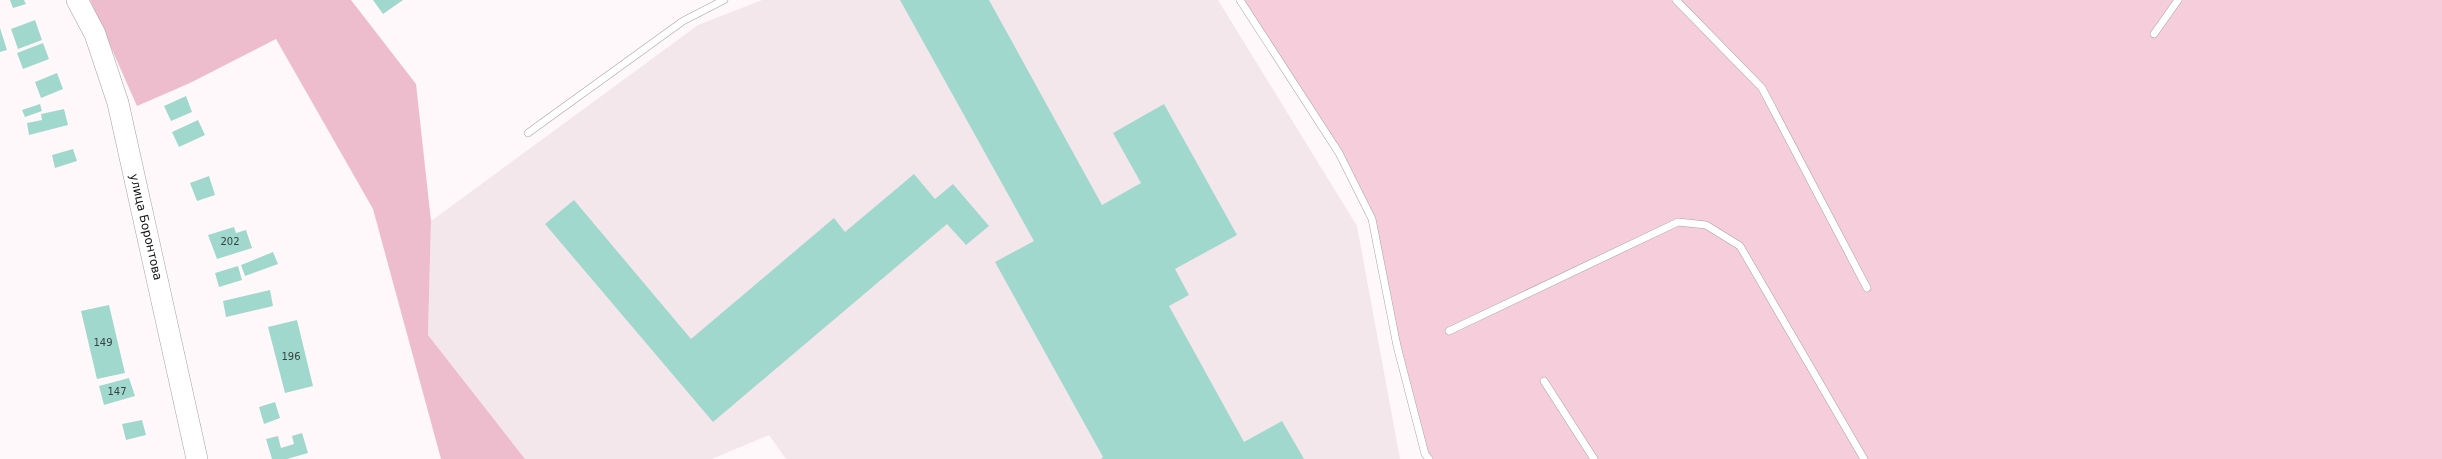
<svg xmlns="http://www.w3.org/2000/svg" width="2442" height="459" viewBox="0 0 2442 459" font-family="'DejaVu Sans',sans-serif">
  <style>
    .built { fill: #f4e7eb }
    .green { fill: #f6cddb }
    .forest { fill: #edbdcd }
    .building { fill: #a1d8cd }
    .lines { fill: none; stroke-linecap: round; stroke-linejoin: round }
    .lane-casing { stroke: #a7a1a3; stroke-width: 8 }
    .secondary-casing { stroke: #a7a1a3; stroke-width: 22 }
    .lane { stroke: #fff; stroke-width: 7 }
    .secondary { stroke: #fff; stroke-width: 21 }
    .labels { text-anchor: middle; stroke-width: 3; stroke-linejoin: round; paint-order: stroke }
    .number-label { font-size: 10px; fill: #364340 }
    .street-label { font-size: 12px; fill: #131111; stroke: #fff }
  </style>
  <rect width="100%" height="100%" fill="#fff8fa"/>
  <path class="built" d="M762 0H1218L1357 226 1400 459H786L769 435 712 459H525L428 335 431 221 698 25Z"/>
  <path class="green" d="M1240 0H2442V459H1429L1425 454 1372 219 1339 153Z"/>
  <path class="forest" d="M90 0H351L416 84 431 221 428 335 525 459H441L373 209 276 39 190 83 137 106Z"/>
  <path class="building" d="M10 0H24L26 4 13 8Z
    M373 0H403L383 14Z
    M900 0H989L1102 205 1141 183 1113 133 1164 104 1237 235 1175 269 1189 295 1169 306 1244 442 1282 421 1304 459H1101L1103 457 995 262 1034 241Z
    M35 20 42 40 18 49 11 29Z
    M0 28 7 50 0 52Z
    M43 43 49 59 23 69 17 53Z
    M57 73 63 89 41 98 35 82Z
    M186 96 192 112 171 121 164 106Z
    M40 104 42 111 25 117 22 110Z
    M64 109 68 125 29 135 27 123 42 120 41 114Z
    M198 120 205 135 179 147 172 132Z
    M73 149 77 161 55 168 52 155Z
    M914 174 935 199 953 184 989 226 966 245 947 224 713 422 545 224 574 200 691 339 834 218 845 232Z
    M209 176 215 195 197 201 190 183Z
    M234 227 236 233 246 230 252 248 217 259 208 235Z
    M273 252 278 264 245 276 241 265Z
    M238 266 242 280 219 287 215 273Z
    M270 290 273 306 226 317 223 301Z
    M109 305 125 373 97 379 81 311Z
    M297 320 313 386 285 393 268 327Z
    M129 378 135 396 104 405 99 386Z
    M275 402 280 418 264 424 259 407Z
    M142 420 146 435 126 440 122 424Z
    M302 433 308 453 287 459H272L266 439 278 436 281 448 294 444 292 436Z"/>
  <g class="lines">
    <defs>
      <path id="lane" d="M1240 0 1339 153 1372 219 1397 346 1425 454 1429 459
        M1676 0 1762 88 1867 288
        M2154 34 2178 0
        M528 133 683 21 724 0
        M1449 331 1678 222 1706 225 1740 246 1864 459
        M1544 381 1594 459"/>
      <path id="secondary" d="M77 0 95 34 118 103 197 459"/>
    </defs>
    <use href="#lane" class="lane-casing"/>
    <use href="#secondary" class="secondary-casing"/>
    <use href="#lane" class="lane"/>
    <use href="#secondary" class="secondary"/>
  </g>
  <g class="labels">
    <g class="number-label">
      <text x="230" y="245">202</text>
      <text x="103" y="346">149</text>
      <text x="291" y="360">196</text>
      <text x="117" y="395">147</text>
    </g>
    <g class="street-label">
      <text transform="translate(146 227) rotate(77)" y="4">улица Боронтова</text>
    </g>
  </g>
</svg>
